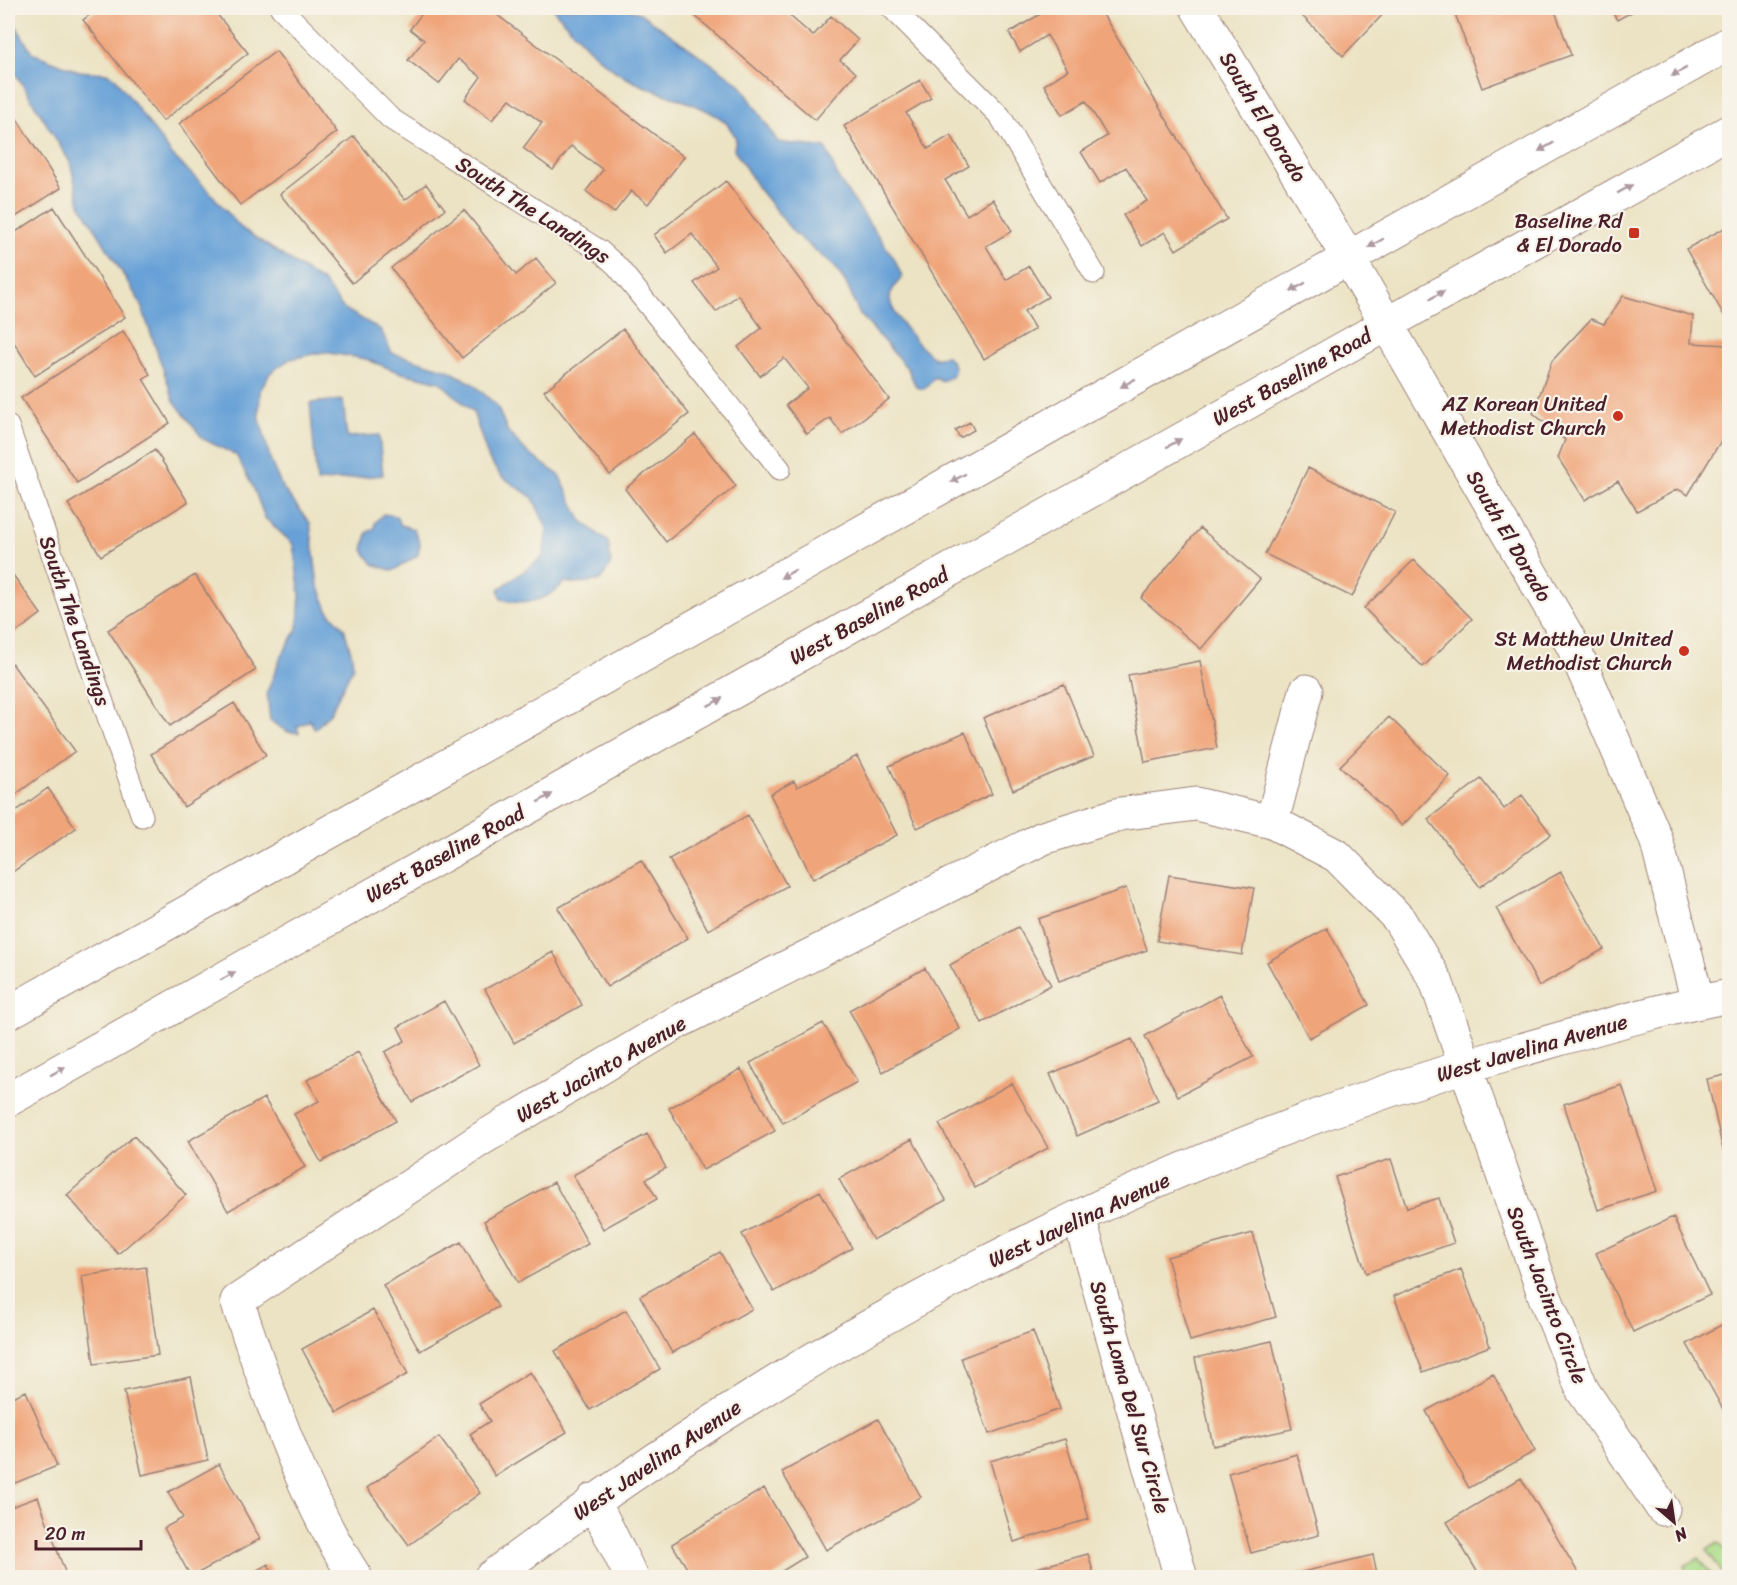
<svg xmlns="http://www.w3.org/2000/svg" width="1737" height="1585" viewBox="0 0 1737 1585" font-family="Sriracha,sans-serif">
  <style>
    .green { fill: #abdb88; stroke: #7a7d5a; stroke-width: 1.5 }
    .water { fill: #68a1d7; stroke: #596081; stroke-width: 1.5 }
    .building { fill: #f0a479 }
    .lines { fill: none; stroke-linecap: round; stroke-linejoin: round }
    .service-casing { stroke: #9b8178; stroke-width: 23 }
    .minor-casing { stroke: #9b8178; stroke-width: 35 }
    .primary-casing { stroke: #9b8178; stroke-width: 35 }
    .service { stroke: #fff; stroke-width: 21 }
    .minor { stroke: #fff; stroke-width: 33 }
    .primary { stroke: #fff; stroke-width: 33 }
    .oneway { fill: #ae9aa0 }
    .poi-dot { fill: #c8321e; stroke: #f7f3e8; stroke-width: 2 }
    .labels { text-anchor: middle; stroke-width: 4.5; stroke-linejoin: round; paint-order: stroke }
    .street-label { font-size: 21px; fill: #4a1f2b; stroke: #f7f3e8 }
    .poi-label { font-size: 21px; fill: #4a1f2b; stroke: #f7f3e8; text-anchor: end }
  </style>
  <rect width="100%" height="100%" fill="#f7f3e8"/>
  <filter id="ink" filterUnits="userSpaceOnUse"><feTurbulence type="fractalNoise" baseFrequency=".0167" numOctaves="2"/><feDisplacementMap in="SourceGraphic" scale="12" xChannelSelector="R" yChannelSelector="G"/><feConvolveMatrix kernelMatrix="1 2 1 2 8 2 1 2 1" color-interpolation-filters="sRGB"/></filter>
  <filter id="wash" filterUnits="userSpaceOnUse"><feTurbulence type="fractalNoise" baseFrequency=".008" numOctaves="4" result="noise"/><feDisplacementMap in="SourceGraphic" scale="24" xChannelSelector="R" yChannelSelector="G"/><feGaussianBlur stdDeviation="1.35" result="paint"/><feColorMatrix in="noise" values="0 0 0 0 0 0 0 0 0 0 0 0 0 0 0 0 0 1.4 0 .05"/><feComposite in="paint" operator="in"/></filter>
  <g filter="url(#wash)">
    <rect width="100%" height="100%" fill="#ece3c4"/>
    <path class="green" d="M1718 1543 1729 1553V1577H1725L1707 1550Z
      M1699 1558 1713 1577H1688L1684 1566Z"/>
    <path class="water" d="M8 8H14L15 24 32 53 78 71 107 73 116 79 172 155 208 190 241 228 324 283 343 308 381 330 392 353 448 370 472 383 497 406 508 432 528 453 559 475 581 520 608 542 611 563 601 580 576 584 565 582C546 602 528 605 501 599L499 589 543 557 547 529 533 498 501 476 489 460 473 412 440 382 398 372 366 359 324 352 290 359 270 373 260 391 259 416 271 462 282 487 310 523 318 585 329 612 344 628 352 656 353 667 330 713 315 729 310 720 297 727 299 733 288 732 270 721 267 692 281 657 298 628 300 594 293 544 265 518 254 489 236 455 203 439 174 401 140 302 80 204 70 162 8 61Z
      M552 8H624L640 13 740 84 778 142 826 148 839 180 894 258 902 277C898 283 890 290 890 297 889 313 922 350 936 359L946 355C953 363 957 367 952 377L942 381 935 377 924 389 916 387 908 369 859 313 846 283 835 267 794 233 758 188 734 149 736 138C732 132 728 123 723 120 693 99 656 95 625 77 595 60 575 33 552 8Z
      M343 400 347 437 379 435 383 475 317 482 310 403Z
      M383 514 396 516 401 525 414 529 420 544 418 555 393 571 373 564 363 550 367 533 375 528V523Z"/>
    <g id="blocks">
      <path class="building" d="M99 8H212L248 53 163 121 83 20Z
        M426 8H488L684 157 648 204 631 191 614 213 586 191 603 170 571 146 553 170 523 148 542 123 510 99 492 120 465 99 481 77 458 59 439 84 408 60 424 40 410 29Z
        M686 8H785L783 10 813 36 831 16 858 40 840 60 856 73 815 120Z
        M1050 8H1099L1227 219 1176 250 1165 232 1142 246 1123 215 1147 201 1126 167 1100 183 1081 152 1107 136 1086 101 1062 115 1044 85 1068 70 1047 35 1020 52 1009 33Z
        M1294 8H1389L1343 56Z
        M1453 8H1554L1571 55 1482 88Z
        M1610 8H1639L1617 20Z
        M276 51 337 132 240 205 179 124Z
        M920 80 931 98 906 113 928 149 951 135 969 166 945 180 967 215 993 199 1012 231 986 246 1006 280 1029 266 1048 297 1024 311 1035 329 984 359 844 126Z
        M8 105 61 188 8 222Z
        M354 136 405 200 426 184 445 209 352 283 280 194Z
        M726 181 889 399 842 434 830 418 807 434 786 405 808 388 784 358 760 376 738 347 762 328 738 295 716 312 694 283 717 267 692 234 667 253 654 235Z
        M54 207 125 317 35 376 8 333V237Z
        M464 210 516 275 536 258 556 283 462 358 391 268Z
        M1730 225V326L1686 249Z
        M1623 296 1693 316 1691 343 1728 345 1730 426 1688 495 1678 489 1637 511 1618 481 1585 500 1558 458 1565 440 1533 413 1552 361 1591 319 1604 324Z
        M623 329 689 414 610 475 544 391Z
        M123 331 150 374 143 379 170 423 77 483 21 398Z
        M970 422 974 430 960 438 955 430Z
        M695 434 736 486 666 542 625 489Z
        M155 450 188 502 101 556 68 504Z
        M1308 468 1395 512 1352 597 1265 554Z
        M1200 528 1260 579 1201 649 1141 598Z
        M1414 560 1472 619 1423 667 1364 608Z
        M8 568 41 614 8 638Z
        M195 575 256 670 170 726 108 630Z
        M8 658 75 751 8 800Z
        M1200 661 1217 748 1145 762 1128 675Z
        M1064 684 1094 756 1013 790 983 718Z
        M234 703 266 755 184 807 151 754Z
        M1389 717 1450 776 1402 826 1340 766Z
        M965 732 992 794 917 828 889 766Z
        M857 756 897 835 813 879 770 794 794 781 797 787Z
        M1481 779 1504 809 1522 795 1551 834 1480 887 1428 819Z
        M48 788 76 828 8 875V817Z
        M748 815 787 886 708 930 669 859Z
        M641 860 688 938 607 987 558 908Z
        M1561 872 1604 949 1539 986 1496 908Z
        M1169 875 1254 888 1242 955 1157 941Z
        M1126 888 1147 950 1059 981 1038 919Z
        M1018 927 1051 985 982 1023 950 965Z
        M1327 928 1369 1005 1309 1038 1267 962Z
        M553 952 582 1005 514 1043 485 989Z
        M925 968 960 1029 883 1072 849 1010Z
        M1220 995 1253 1057 1178 1096 1145 1036Z
        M444 1001 479 1065 412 1102 385 1052 405 1041 398 1027Z
        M823 1023 857 1082 783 1123 750 1063Z
        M1132 1039 1158 1100 1077 1136 1050 1074Z
        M358 1052 396 1121 321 1162 294 1114 319 1101 307 1080Z
        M741 1069 775 1131 703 1170 669 1108Z
        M1730 1074V1149L1723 1150 1707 1079Z
        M1012 1083 1048 1148 975 1188 939 1124Z
        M1622 1085 1657 1191 1598 1210 1564 1104Z
        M264 1098 305 1167 228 1211 188 1141Z
        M647 1134 666 1168 646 1179 657 1199 603 1229 573 1175Z
        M134 1136 186 1195 118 1254 67 1195Z
        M912 1139 946 1200 873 1240 839 1179Z
        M1391 1159 1407 1208 1439 1198 1454 1243 1366 1273 1335 1177Z
        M554 1182 588 1244 518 1283 484 1221Z
        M820 1191 852 1248 774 1292 742 1234Z
        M1673 1217 1710 1295 1633 1332 1596 1253Z
        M1253 1233 1276 1317 1190 1341 1167 1257Z
        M461 1242 498 1307 420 1351 383 1285Z
        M720 1252 752 1309 672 1353 640 1296Z
        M146 1267 158 1355 94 1364 82 1276Z
        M1461 1269 1490 1346 1423 1372 1394 1296Z
        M373 1310 408 1374 337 1413 302 1349Z
        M626 1310 660 1369 590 1410 555 1351Z
        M1730 1320V1422L1687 1344Z
        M1033 1331 1060 1409 989 1434 961 1358Z
        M1272 1341 1292 1429 1213 1446 1195 1358Z
        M530 1372 567 1432 495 1476 470 1434 490 1421 479 1404Z
        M1493 1374 1535 1451 1469 1488 1426 1411Z
        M191 1377 208 1460 142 1475 124 1391Z
        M26 1391 57 1466 8 1486V1399Z
        M878 1419 921 1497 826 1550 782 1472Z
        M439 1437 480 1493 409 1545 367 1488Z
        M1065 1439 1089 1519 1014 1542 990 1461Z
        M1297 1454 1319 1535 1251 1553 1228 1473Z
        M219 1464 260 1539 191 1577 164 1528 183 1518 168 1492Z
        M1521 1478 1579 1574 1574 1578H1481L1447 1522Z
        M764 1488 805 1557 771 1578H693L672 1544Z
        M38 1497 65 1572 50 1578H8V1508Z
        M1088 1554 1095 1578H1031L1029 1570Z
        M1373 1555 1378 1578H1299L1298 1573Z
        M268 1564 275 1578H243Z"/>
    </g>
  </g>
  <g filter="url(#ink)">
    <use href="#blocks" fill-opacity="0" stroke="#9b8178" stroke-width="1.5"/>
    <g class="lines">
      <defs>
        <path id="service" d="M281 8 391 119 600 251 617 266 780 469
          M892 8 1000 116 1094 273
          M8 426 142 816"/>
        <path id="minor" d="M1197 8 1349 259 1573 646 1656 839 1698 1002
          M1272 822 1306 691
          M1079 1217 1181 1578
          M593 1500 632 1578
          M356 1578C300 1492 270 1396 237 1301L481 1139 674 1024 1043 838 1120 814 1196 804 1272 822 1337 856 1398 918 1436 981 1545 1297 1583 1391 1663 1509
          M490 1578C799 1344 1147 1154 1521 1050 1591 1030 1659 1009 1730 996"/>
        <path id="primary" d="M8 1013 1730 43
          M8 1100 1730 131"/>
      </defs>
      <use href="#service" class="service-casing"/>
      <use href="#minor" class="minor-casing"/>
      <use href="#primary" class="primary-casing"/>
      <use href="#service" class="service"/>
      <use href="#minor" class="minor"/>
      <use href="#primary" class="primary"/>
    </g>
    <defs><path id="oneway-solid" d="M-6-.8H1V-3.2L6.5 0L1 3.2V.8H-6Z" transform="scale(1.5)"/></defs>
    <g class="oneway">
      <use href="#oneway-solid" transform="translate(1679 72) rotate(151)"/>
      <use href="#oneway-solid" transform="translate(1546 147) rotate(151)"/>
      <use href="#oneway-solid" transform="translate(1625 189) rotate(-29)"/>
      <use href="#oneway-solid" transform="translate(1376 243) rotate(150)"/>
      <use href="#oneway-solid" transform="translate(1298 287) rotate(151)"/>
      <use href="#oneway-solid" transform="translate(1437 295) rotate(-29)"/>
      <use href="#oneway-solid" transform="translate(1128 383) rotate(151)"/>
      <use href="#oneway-solid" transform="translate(1174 443) rotate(-29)"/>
      <use href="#oneway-solid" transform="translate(958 478) rotate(151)"/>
      <use href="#oneway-solid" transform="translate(788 574) rotate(151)"/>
      <use href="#oneway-solid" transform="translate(715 702) rotate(-29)"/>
      <use href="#oneway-solid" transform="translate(545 798) rotate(-29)"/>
      <use href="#oneway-solid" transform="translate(228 976) rotate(-29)"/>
      <use href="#oneway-solid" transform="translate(58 1071) rotate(-29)"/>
    </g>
  </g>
  <g class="poi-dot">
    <rect x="1628" y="227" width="12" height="12" rx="3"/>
    <circle cx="1618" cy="416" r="6"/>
    <circle cx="1684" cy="651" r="6"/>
  </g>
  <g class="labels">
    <g class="street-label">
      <text transform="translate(1263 117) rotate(59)" y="7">South El Dorado</text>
      <text transform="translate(533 210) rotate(33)" y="7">South The Landings</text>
      <text transform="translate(1292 377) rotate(-29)" y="7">West Baseline Road</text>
      <text transform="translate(1509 536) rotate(60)" y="7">South El Dorado</text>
      <text transform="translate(869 616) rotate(-29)" y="7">West Baseline Road</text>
      <text transform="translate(75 621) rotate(71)" y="7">South The Landings</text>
      <text transform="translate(445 854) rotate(-29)" y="7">West Baseline Road</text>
      <text transform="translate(1532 1048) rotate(-16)" y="7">West Javelina Avenue</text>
      <text transform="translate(601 1069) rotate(-30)" y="7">West Jacinto Avenue</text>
      <text transform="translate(1079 1220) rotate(-25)" y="7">West Javelina Avenue</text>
      <text transform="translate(1547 1295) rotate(69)" y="7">South Jacinto Circle</text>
      <text transform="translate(1130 1397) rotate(74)" y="7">South Loma Del Sur Circle</text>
      <text transform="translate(657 1460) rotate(-34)" y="7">West Javelina Avenue</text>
    </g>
    <g class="poi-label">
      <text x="1622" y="228">Baseline Rd<tspan x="1622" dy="24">&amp; El Dorado</tspan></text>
      <text x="1606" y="411">AZ Korean United<tspan x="1606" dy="24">Methodist Church</tspan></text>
      <text x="1672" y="646">St Matthew United<tspan x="1672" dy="24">Methodist Church</tspan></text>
    </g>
  </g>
  <rect width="1737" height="1585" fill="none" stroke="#f7f3e8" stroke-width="30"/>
  <g transform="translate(1674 1522) rotate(151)" stroke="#f7f3e8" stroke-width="4.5" paint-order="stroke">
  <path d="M0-4.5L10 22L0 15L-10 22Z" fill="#4a1f2b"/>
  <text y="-9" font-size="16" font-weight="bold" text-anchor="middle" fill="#4a1f2b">N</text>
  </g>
  <path d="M36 1540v9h105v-9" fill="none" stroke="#4a1f2b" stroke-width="3"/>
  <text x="45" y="1540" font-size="18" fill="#4a1f2b" stroke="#f7f3e8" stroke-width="4.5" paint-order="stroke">20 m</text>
</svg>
